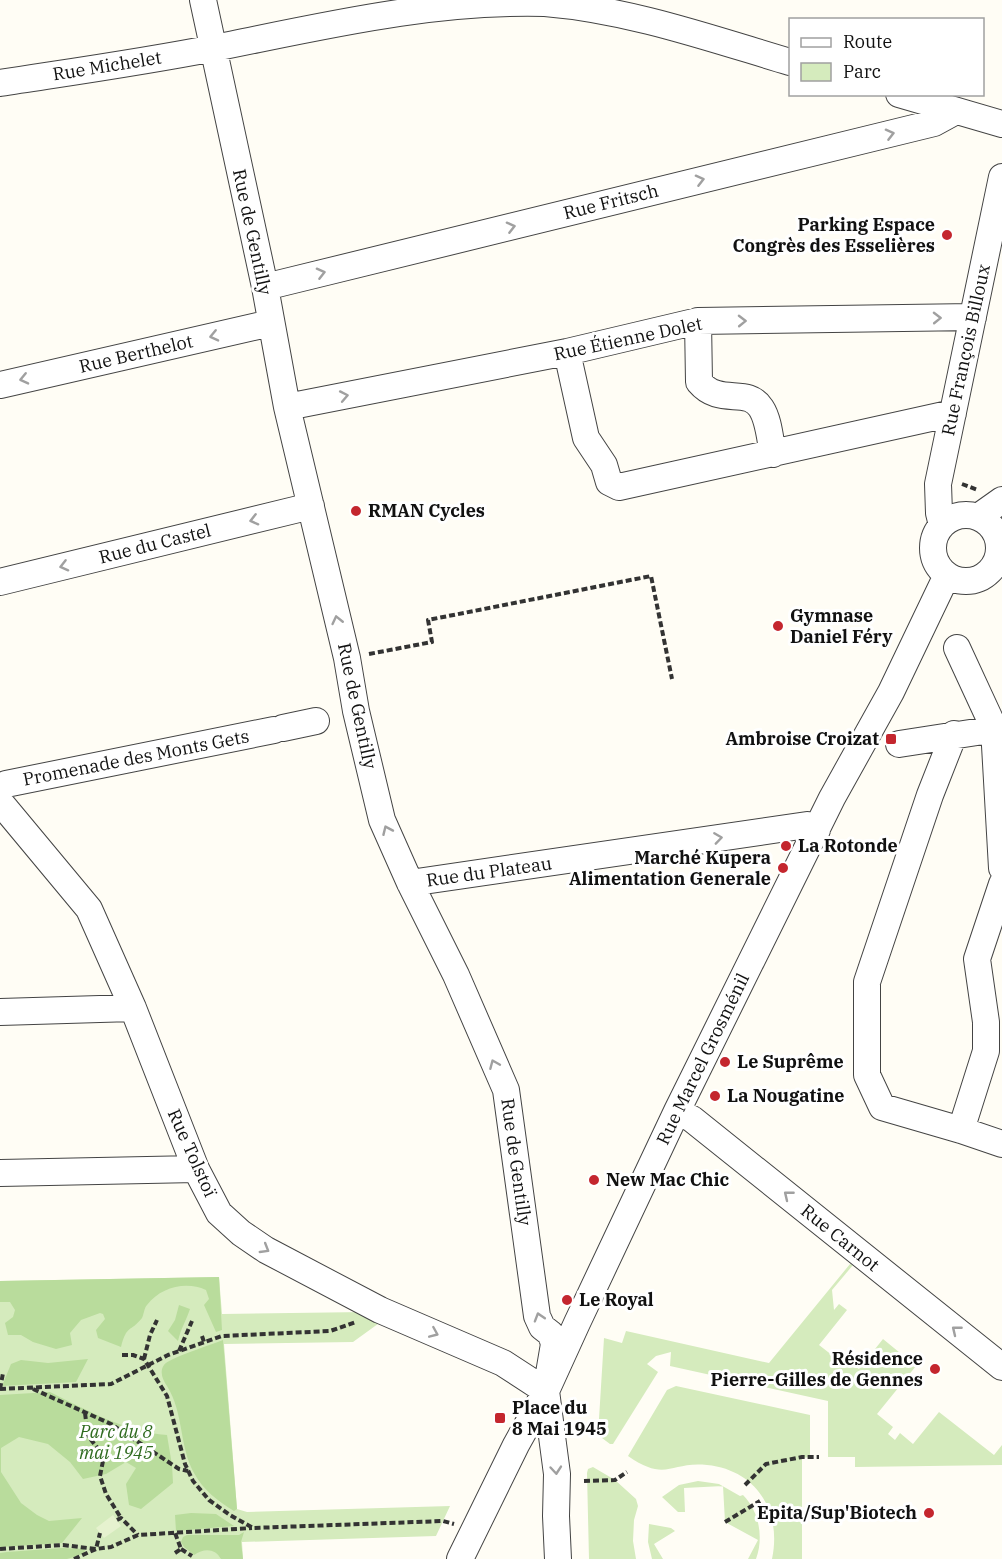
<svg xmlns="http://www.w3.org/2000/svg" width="1002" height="1559" viewBox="0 0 1002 1559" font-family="'IBM Plex Serif',serif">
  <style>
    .green { fill: #d5ebbd }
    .forest { fill: #b9dc9c }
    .pitch { fill: #e6f2cf }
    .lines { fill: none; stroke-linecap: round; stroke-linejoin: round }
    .minor-casing { stroke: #444; stroke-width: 28 }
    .path { stroke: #333; stroke-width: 4; stroke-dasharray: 6 3; stroke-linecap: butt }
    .minor { stroke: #fff; stroke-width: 26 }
    .oneway { stroke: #a0a0a0 }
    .poi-dot { fill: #c4262e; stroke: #fff; stroke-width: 2 }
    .labels { text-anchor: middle; stroke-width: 6; stroke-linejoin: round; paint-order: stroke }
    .street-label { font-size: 18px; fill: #111; stroke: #fff }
    .poi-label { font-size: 18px; font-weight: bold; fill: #111; stroke: #fff; text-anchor: start }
    .park-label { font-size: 18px; font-style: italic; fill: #2f6b1f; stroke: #fff }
  </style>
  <rect width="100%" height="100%" fill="#fffdf5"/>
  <path class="green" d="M850 1264 853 1265 832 1290 834 1310 839 1304 847 1310 819 1345 846 1366 849 1362 859 1369 883 1339 916 1366 877 1414 893 1427 888 1434 895 1440 900 1433 913 1444 939 1412 994 1455 1002 1445V1465L855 1467V1457H828V1401L670 1366 671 1352 656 1356 647 1364 658 1372 613 1444H610L598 1435 604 1338 622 1343 626 1331 769 1363Z
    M219 1277 222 1314 365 1312 382 1321 353 1342 224 1344 237 1509 247 1512 450 1506 436 1536 242 1542 243 1559H0V1281Z
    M676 1386 810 1415V1457L802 1458V1559H772C782 1512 757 1470 707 1465 670 1461 667 1483 628 1456L667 1390Z
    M593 1467 615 1480 636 1499 638 1506 634 1520 633 1541 636 1559H589L587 1473 588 1469Z
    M698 1481 719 1484 740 1496 743 1495C759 1511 764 1537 756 1559H748L758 1540 725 1522 723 1486 684 1488 685 1512H678L662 1497 679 1485Z
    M649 1524 671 1528 675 1531 654 1544 663 1559H652L648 1542Z"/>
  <path class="forest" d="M219 1277 222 1330 216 1332 204 1305 209 1299 206 1290C186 1281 161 1287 147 1305 144 1308 144 1314 142 1318 130 1333 127 1324 121 1347L98 1338 96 1330 105 1319 103 1314 100 1313 81 1320 70 1333 72 1345 56 1349 33 1342 21 1335H8L5 1323 13 1317 15 1310 10 1302H0V1281Z
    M179 1305 190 1309C186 1321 181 1328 178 1341L168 1331 175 1320Z
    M223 1340 237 1509 234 1511C218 1501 203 1490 194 1473 179 1446 184 1413 167 1386 163 1380 159 1372 164 1365 169 1358 211 1345 223 1340Z
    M88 1359 76 1382 2 1386 11 1364 21 1360 48 1363Z
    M50 1392C87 1410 125 1432 167 1435L172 1465 173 1483 141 1509 129 1505 126 1484 136 1468 126 1462 106 1474 83 1479 70 1462 48 1444 19 1437 1 1448V1472L21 1503 37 1515 49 1521 82 1518 62 1543 0 1547V1395Z
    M191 1513 216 1514 234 1526 176 1531 175 1515Z
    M244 1532 241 1542 243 1559H221C215 1548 204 1548 194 1555L184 1547 181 1542 183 1537 187 1535H239Z
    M62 1548 84 1549 86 1553 67 1559H0V1553L7 1552Z"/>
  <path class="pitch" d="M113 1515 121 1526 104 1538 96 1528Z"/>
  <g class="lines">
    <defs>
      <path id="minor" d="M203 0 265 287 287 407 347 658 356 711 382 820 410 883 456 975 506 1090 537 1316 542 1327 551 1334 554 1344 546 1391 557 1474 556 1516 558 1559
        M0 83C71 72 143 62 214 48 324 26 431 0 545 3 630 10 709 38 790 62
        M899 94 1002 124
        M265 287 934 123 956 111
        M698 321 699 382C720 407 747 386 761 408 769 420 770 440 773 454
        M567 352 586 438 604 465 609 482 619 487 953 413
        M0 385 271 323
        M287 407 567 352 698 321 973 317
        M933 548a33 33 0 1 1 66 0a33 33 0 1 1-66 0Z
        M978 517 1002 500
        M942 525 939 513 938 484 1002 177
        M0 582 311 506
        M957 648 994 728 1002 868
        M283 728 316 721
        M954 734 930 795 867 982V1075L882 1107 961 1130 1002 1144
        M899 744 1002 728
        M0 788 6 784 274 730
        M0 802 89 909 133 1008 196 1169 219 1213 241 1233 266 1250 380 1310 503 1363 546 1391
        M410 883 807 825 817 830
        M0 1012 133 1008
        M677 1111 692 1119 1002 1367
        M961 1130 986 1051V1022L977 959 1002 884
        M0 1173 196 1169
        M460 1559 516 1445 546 1391 577 1323 677 1111 832 798 891 692 947 575"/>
    </defs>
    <use href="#minor" class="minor-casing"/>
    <path class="path" d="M962 484 978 490
      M369 654 432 642 428 620 651 576 672 679
      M202 1336 204 1342
      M179 1351 192 1321
      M122 1355H133L144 1359 167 1396 185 1464 193 1481 209 1500 230 1515 253 1528 443 1521 454 1524
      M144 1359 150 1335 157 1320
      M0 1389 111 1384 168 1355 222 1336 330 1331 356 1322
      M0 1389 3 1373
      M33 1389 111 1424 179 1469 188 1471
      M85 1413 88 1436 104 1456 100 1476 106 1494 121 1518
      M584 1481 615 1480 627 1472
      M745 1485 766 1464 802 1457H819
      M117 1520 121 1518 138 1535
      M725 1522 760 1501
      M0 1549 63 1545 96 1549 100 1533
      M181 1549 192 1556
      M175 1553 181 1549 175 1533
      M74 1559 96 1549 111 1547 138 1535 252 1528"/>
    <use href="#minor" class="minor"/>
  </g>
  <defs><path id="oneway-chevron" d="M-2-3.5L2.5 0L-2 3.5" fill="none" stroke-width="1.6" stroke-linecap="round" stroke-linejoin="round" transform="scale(1.5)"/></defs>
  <g class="oneway">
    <use href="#oneway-chevron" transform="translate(890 134) rotate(-14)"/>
    <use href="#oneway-chevron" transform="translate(700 180) rotate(-14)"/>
    <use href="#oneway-chevron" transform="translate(511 227) rotate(-14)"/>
    <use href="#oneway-chevron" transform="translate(321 273) rotate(-14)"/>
    <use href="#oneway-chevron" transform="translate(937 318) rotate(-1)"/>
    <use href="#oneway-chevron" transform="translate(742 321) rotate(-1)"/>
    <use href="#oneway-chevron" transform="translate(214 336) rotate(167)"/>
    <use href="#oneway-chevron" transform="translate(24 379) rotate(167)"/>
    <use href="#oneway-chevron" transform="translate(344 396) rotate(-11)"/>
    <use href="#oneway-chevron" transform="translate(254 520) rotate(166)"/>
    <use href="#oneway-chevron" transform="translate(64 566) rotate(166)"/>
    <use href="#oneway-chevron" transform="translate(337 620) rotate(-103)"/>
    <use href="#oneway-chevron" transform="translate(387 830) rotate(-114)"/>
    <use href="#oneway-chevron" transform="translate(718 838) rotate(-8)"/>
    <use href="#oneway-chevron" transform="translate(494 1064) rotate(-113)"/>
    <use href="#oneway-chevron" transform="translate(788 1195) rotate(-141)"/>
    <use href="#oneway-chevron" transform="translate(265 1249) rotate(31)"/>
    <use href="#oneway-chevron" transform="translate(539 1317) rotate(-107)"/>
    <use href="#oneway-chevron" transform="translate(956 1330) rotate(-141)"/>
    <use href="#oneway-chevron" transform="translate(434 1333) rotate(23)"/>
    <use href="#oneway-chevron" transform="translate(556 1470) rotate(85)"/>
  </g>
  <g class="poi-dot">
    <circle cx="947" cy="235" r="6"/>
    <circle cx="356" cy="511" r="6"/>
    <circle cx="778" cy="626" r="6"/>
    <rect x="885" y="733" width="12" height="12" rx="3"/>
    <circle cx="786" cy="846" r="6"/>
    <circle cx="783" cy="868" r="6"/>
    <circle cx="725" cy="1062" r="6"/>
    <circle cx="715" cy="1096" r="6"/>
    <circle cx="594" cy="1180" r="6"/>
    <circle cx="567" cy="1300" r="6"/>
    <circle cx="935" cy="1369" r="6"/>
    <rect x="494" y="1412" width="12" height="12" rx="3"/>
    <circle cx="929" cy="1513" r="6"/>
  </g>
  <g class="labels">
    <g class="street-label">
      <text transform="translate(107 66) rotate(-9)" y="6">Rue Michelet</text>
      <text transform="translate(611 202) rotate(-14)" y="6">Rue Fritsch</text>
      <text transform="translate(252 232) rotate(78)" y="6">Rue de Gentilly</text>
      <text transform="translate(628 339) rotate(-12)" y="6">Rue Étienne Dolet</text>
      <text transform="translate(966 350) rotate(-78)" y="6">Rue François Billoux</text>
      <text transform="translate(136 354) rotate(-13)" y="6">Rue Berthelot</text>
      <text transform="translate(155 544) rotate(-14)" y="6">Rue du Castel</text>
      <text transform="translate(357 706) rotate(78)" y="6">Rue de Gentilly</text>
      <text transform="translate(136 758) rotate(-11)" y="6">Promenade des Monts Gets</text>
      <text transform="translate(489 872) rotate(-8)" y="6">Rue du Plateau</text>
      <text transform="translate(703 1059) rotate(-64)" y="6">Rue Marcel Grosménil</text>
      <text transform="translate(192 1153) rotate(66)" y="6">Rue Tolstoï</text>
      <text transform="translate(516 1162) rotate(82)" y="6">Rue de Gentilly</text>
      <text transform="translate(840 1238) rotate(39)" y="6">Rue Carnot</text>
    </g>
    <g class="poi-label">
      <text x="935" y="231" text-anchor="end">Parking Espace<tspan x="935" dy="21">Congrès des Esselières</tspan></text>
      <text x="368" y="517">RMAN Cycles</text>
      <text x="790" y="622">Gymnase<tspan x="790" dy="21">Daniel Féry</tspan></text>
      <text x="879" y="745" text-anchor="end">Ambroise Croizat</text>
      <text x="798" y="852">La Rotonde</text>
      <text x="771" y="864" text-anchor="end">Marché Kupera<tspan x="771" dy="21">Alimentation Generale</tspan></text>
      <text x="737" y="1068">Le Suprême</text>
      <text x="727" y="1102">La Nougatine</text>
      <text x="606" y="1186">New Mac Chic</text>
      <text x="579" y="1306">Le Royal</text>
      <text x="923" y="1365" text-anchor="end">Résidence<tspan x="923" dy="21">Pierre-Gilles de Gennes</tspan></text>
      <text x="512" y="1414">Place du<tspan x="512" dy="21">8 Mai 1945</tspan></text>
      <text x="917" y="1519" text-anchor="end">Epita/Sup'Biotech</text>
    </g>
    <g class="park-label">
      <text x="116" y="1438">Parc du 8<tspan x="116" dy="21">mai 1945</tspan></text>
    </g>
  </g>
  <rect x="789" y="18" width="195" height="78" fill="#ffffff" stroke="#a0a0a0" stroke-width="1.5"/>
  <rect x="801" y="38" width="30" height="9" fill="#ffffff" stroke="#a0a0a0" stroke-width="1.5"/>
  <text x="843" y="48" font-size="18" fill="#111111">Route</text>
  <rect x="801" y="63" width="30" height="18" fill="#d5ebbd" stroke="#a0a0a0" stroke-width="1.5"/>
  <text x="843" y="78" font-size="18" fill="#111111">Parc</text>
</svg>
